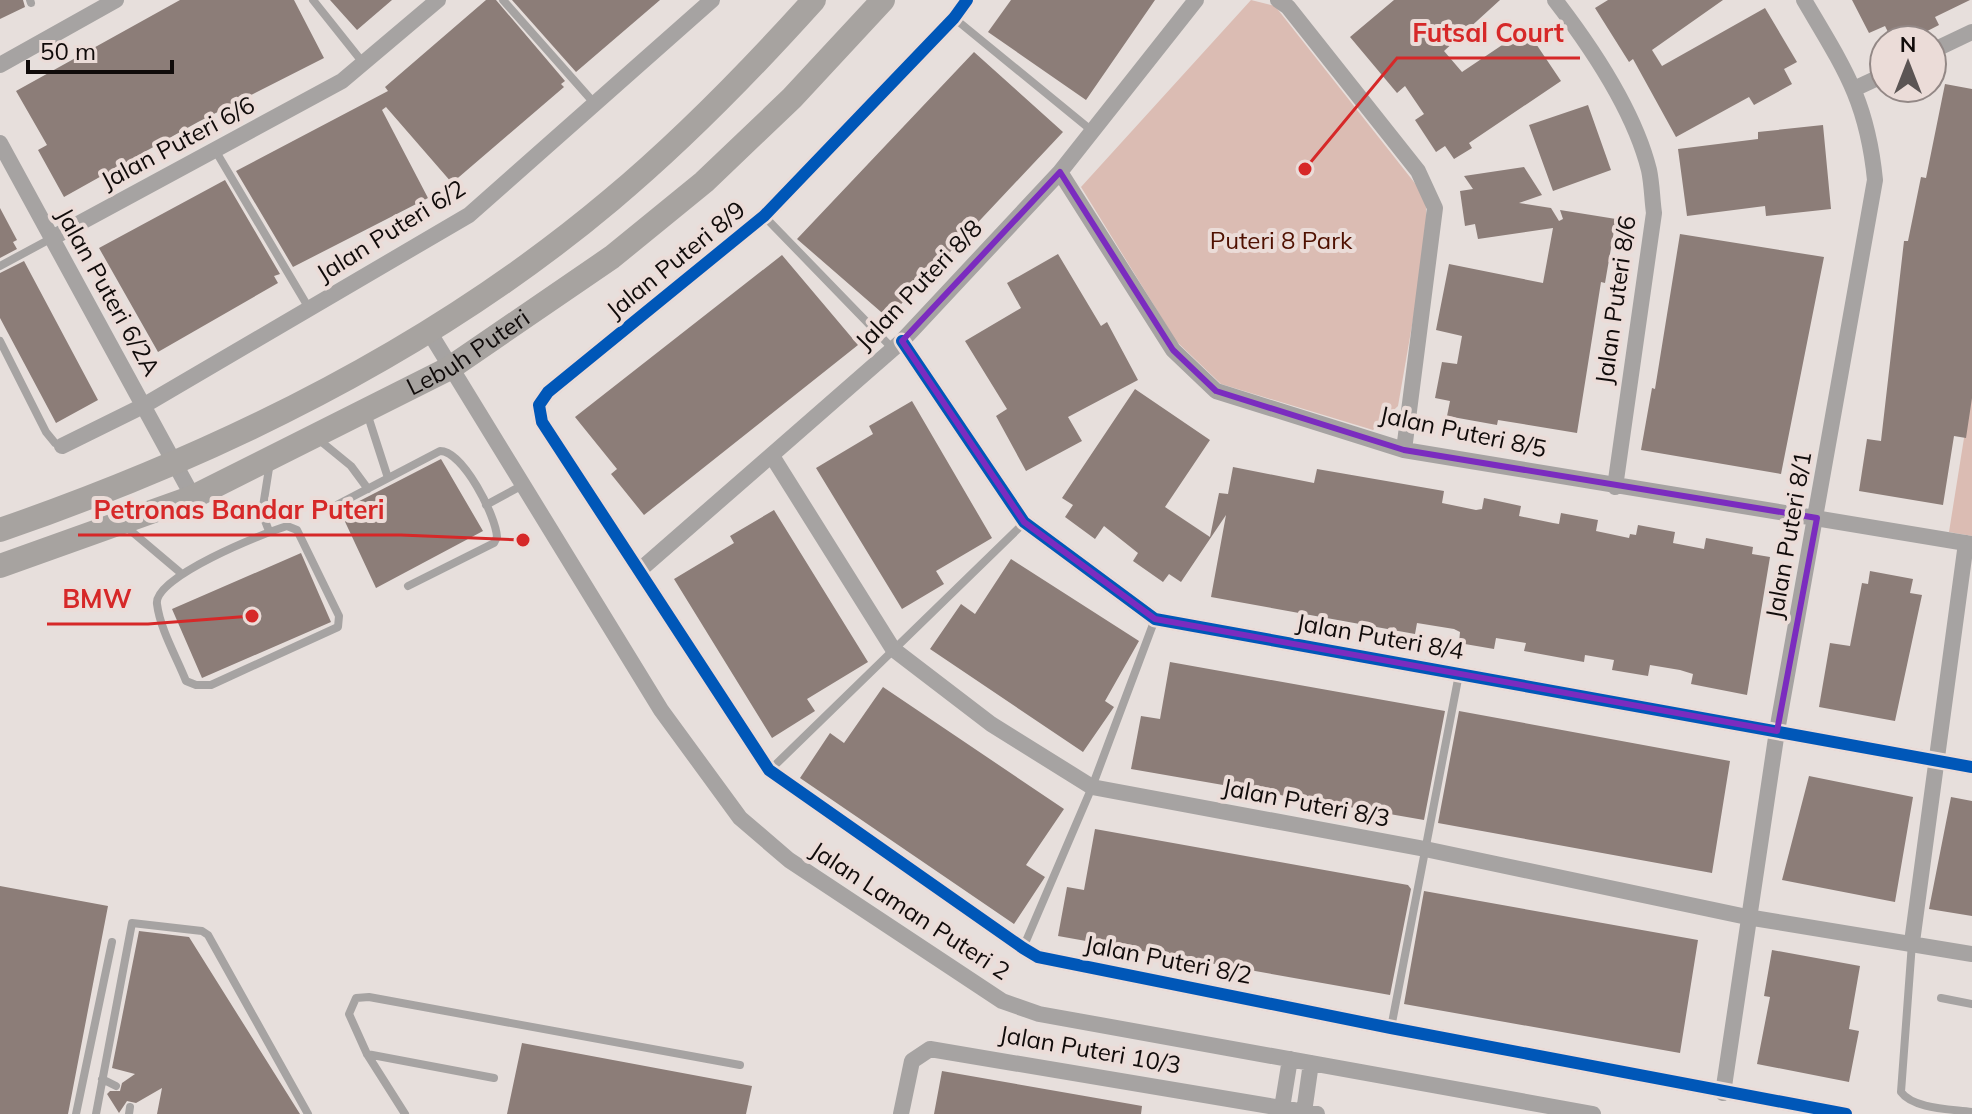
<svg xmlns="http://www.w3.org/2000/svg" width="1972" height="1114" viewBox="0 0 1972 1114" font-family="Mulish,sans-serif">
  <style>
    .green { fill: #dbbcb3 }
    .building { fill: #8c7d78 }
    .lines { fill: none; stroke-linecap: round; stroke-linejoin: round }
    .service { stroke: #a6a3a2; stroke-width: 8 }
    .minor { stroke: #a6a3a2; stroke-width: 16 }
    .secondary { stroke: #a7a3a0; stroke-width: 24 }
    .cycleway-casing { stroke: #ebdcd8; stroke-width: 17 }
    .cycleway { stroke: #0057b8; stroke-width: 12 }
    .marked { fill: none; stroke: #7b2cbf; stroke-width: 6; stroke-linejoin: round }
    .labels { text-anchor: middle; stroke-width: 8; stroke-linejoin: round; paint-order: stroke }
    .street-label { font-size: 24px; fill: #100b0a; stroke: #ebdcd8 }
    .park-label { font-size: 24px; fill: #4f1000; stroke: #ebdcd8 }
    .leader { fill: none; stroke: #d62828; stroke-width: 3 }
    .callout-dot { fill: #d62828; stroke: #ebdcd8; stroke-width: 3 }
    .callout-label { font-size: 26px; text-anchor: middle; font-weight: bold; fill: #d62828; stroke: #ebdcd8; stroke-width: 8; stroke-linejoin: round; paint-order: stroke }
  </style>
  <rect width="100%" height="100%" fill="#e7dfdc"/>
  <path class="green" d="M1251 0 1275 6 1425 196 1428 233 1398 406 1373 430 1221 384 1176 341 1081 187Z
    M1972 388V536L1949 532Z"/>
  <path class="building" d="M0 0H23L25 7 0 19Z
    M180 0H294L324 58 198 122 64 197 38 150 47 145 16 91Z
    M330 0H392L357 30Z
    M486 0H496L565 81 561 84 564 87 452 183 386 107 382 110 428 198 293 267 236 171 388 91 385 87Z
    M512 0H660L576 72Z
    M1011 0H1155L1086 100 988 32Z
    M1394 0H1500L1444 51 1462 72 1526 29 1561 81 1469 143 1472 148 1454 159 1445 146 1436 152 1415 120 1424 114 1405 86 1397 93 1350 37Z
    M1608 0H1723L1652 50 1662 66 1765 8 1797 62 1784 69 1792 84 1754 105 1749 97 1676 137 1633 59 1629 62 1595 8Z
    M1852 0H1970L1935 17 1939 25 1910 40H1892L1885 26 1869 33Z
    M974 52 1063 132 888 318 797 239Z
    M1945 84 1972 89V398L1966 438 1954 436 1943 505 1859 491 1867 439 1881 441 1904 241H1908L1921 177 1926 178Z
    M1588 105 1611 170 1553 191 1529 125Z
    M1823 125 1831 209 1766 216 1765 206 1687 216 1678 149 1758 139V132Z
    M1524 167 1542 195 1519 203 1551 208 1559 221 1563 219 1560 210 1616 219 1605 283 1601 282 1577 433 1498 420 1497 425 1447 416 1450 401 1435 398 1442 362 1457 364 1462 336 1436 330 1449 264 1543 283 1553 228 1478 239 1475 224 1465 226 1460 191 1473 189 1464 176Z
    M225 180 280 274 274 276 278 283 158 352 99 248Z
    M0 208 17 240 13 242 17 249 0 258Z
    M1680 234 1824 257 1781 474 1641 450 1652 388 1655 389Z
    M1058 254 1101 326 1107 322 1138 380 1068 417 1082 441 1026 471 996 416 1007 409 965 341 1021 308 1007 283Z
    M782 255 858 345 644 515 611 474 617 469 575 417Z
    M24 261 98 400 56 423 0 318V273Z
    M1135 389 1210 440 1165 507 1210 537 1219 493 1228 494 1233 467 1314 483 1317 469 1444 491 1442 503 1476 510 1482 509 1484 498 1521 506 1519 516 1553 523 1559 524 1561 513 1598 520 1596 531 1629 538 1630 534 1636 535 1638 525 1675 532 1673 543 1704 549 1706 538 1753 547 1752 554 1770 557 1747 695 1691 684 1693 674 1680 670 1650 665 1648 676 1612 670 1614 660 1585 655 1584 662 1524 651 1526 643 1496 638 1494 649 1459 643 1460 632 1454 629 1417 623 1415 634 1211 597 1226 515 1181 582 1169 574 1163 582 1133 561 1138 553 1104 526 1095 539 1065 517 1073 505 1062 498Z
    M912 401 992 538 936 571 944 584 902 609 816 468 873 434 869 426Z
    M441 459 483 531 376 588 340 511Z
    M774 510 868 662 807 699 815 711 772 738 674 579 734 543 730 536Z
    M301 553 331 622 202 678 172 609Z
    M1011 559 1139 641 1105 701 1114 707 1083 752 930 649 961 604 975 614Z
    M1870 571 1913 579 1910 593 1922 595 1895 721 1819 707 1830 643 1850 646 1862 583 1868 584Z
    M1170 662 1445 711 1424 820 1131 769 1141 716 1160 719Z
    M883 687 1064 809 1026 865 1045 877 1014 924 800 778 830 733 844 743Z
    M1459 711 1730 761 1712 873 1438 823Z
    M1809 776 1913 797 1895 902 1782 880Z
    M1951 797 1972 801V916L1929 909Z
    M1095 829 1408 885 1411 889 1390 995 1058 936 1067 887 1084 890Z
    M0 886 108 906 68 1114H0Z
    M1424 891 1698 940 1680 1053 1404 1004Z
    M139 931 189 937 300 1114H157L162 1088 136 1103 127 1101 119 1113 107 1094 110 1091H120L122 1083 135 1074 112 1068Z
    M1772 950 1860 966 1849 1029 1859 1031 1849 1082 1757 1064 1770 997 1764 996Z
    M522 1043 752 1086 746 1114H507Z
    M942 1071 1142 1106 1141 1114H934Z"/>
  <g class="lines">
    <path class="service" d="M30 0 31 3
      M313 0 364 64
      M503 0 595 104
      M954 18 1091 130
      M215 150 310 310
      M764 216 893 349
      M0 266 52 238
      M0 341 46 432 55 443 62 446
      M367 413 388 478
      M318 439 351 466 368 489
      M486 505 521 486
      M329 509 440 451C463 451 496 516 497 537L494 543 408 586
      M124 525 182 574
      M287 526 297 530 339 616 338 627 211 685H196L186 681C177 658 160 629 157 604 153 577 264 533 287 526Z
      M269 531 262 513 270 462
      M770 770 1024 523
      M1912 943 1901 1092C1913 1109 1952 1109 1972 1112
      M1023 948 1092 787 1155 619
      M1941 998 1972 1004
      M1391 1028 1459 674
      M367 1054 494 1078
      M102 1079 116 1086
      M76 1114 112 942
      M96 1114 132 923 202 931 208 935 308 1114
      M129 1114 130 1107
      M405 1114 367 1054 349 1014 356 998 369 997 740 1065"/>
    <path class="minor" d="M967 0 954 18 764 216 548 392 539 405 542 422 769 770 1023 948 1038 957 1391 1028 1846 1114
      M1278 0 1288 7 1418 171 1435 208 1404 450
      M1555 0C1592 48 1634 110 1649 170 1652 184 1652 199 1654 213L1615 487
      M1932 51 1972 32
      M0 65 116 0
      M1856 88 1884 75
      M0 143 193 497
      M1060 172 1173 350 1216 391 1404 450 1972 544
      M52 238 342 81 438 0
      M428 330 661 710 740 818 789 860 1002 1001 1039 1014 1593 1114
      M902 341 1024 522 1155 619 1972 767
      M62 446 143 406 469 215 712 0
      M772 456 893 649 991 724 1092 787 1425 849 1747 917 1972 954
      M641 569 902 341 1060 172 1196 0
      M1912 942 1966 543
      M1723 1093 1777 731 1875 180C1867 100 1844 68 1804 0
      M1304 1112 1311 1063
      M901 1114 912 1061 930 1049 1317 1114
      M1285 1114 1282 1108 1290 1059"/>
    <g class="secondary">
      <path d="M0 530C217 455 434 349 611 200 684 139 751 70 814 0"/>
      <path id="s1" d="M0 566 193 497 450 368 612 257 704 182 792 98 883 0"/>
    </g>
    <defs>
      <path id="cycleway" d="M967 0 954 18 764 216 548 392 539 405 542 422 769 770 1023 948 1038 957 1391 1028 1846 1114
        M902 341 1024 522 1155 619 1972 767"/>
    </defs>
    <use href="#cycleway" class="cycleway-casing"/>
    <use href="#cycleway" class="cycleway"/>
  </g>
  <path class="marked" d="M1060 172 1173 350 1216 391 1404 450 1817 518 1777 731 1155 619 1024 522 902 341Z"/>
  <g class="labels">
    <g class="street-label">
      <text transform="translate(178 143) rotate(-28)" y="8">Jalan Puteri 6/6</text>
      <text transform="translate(391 231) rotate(-32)" y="8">Jalan Puteri 6/2</text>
      <text transform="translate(676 260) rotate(-39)" y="8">Jalan Puteri 8/9</text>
      <text transform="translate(919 285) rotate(-46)" y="8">Jalan Puteri 8/8</text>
      <text transform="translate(108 292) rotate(61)" y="8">Jalan Puteri 6/2A</text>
      <text transform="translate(1616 300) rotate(-82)" y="8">Jalan Puteri 8/6</text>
      <text dy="8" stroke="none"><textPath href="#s1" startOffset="516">Lebuh Puteri</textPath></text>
      <text transform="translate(1463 432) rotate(12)" y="8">Jalan Puteri 8/5</text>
      <text transform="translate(1789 535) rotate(-80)" y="8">Jalan Puteri 8/1</text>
      <text transform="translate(1380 637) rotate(10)" y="8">Jalan Puteri 8/4</text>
      <text transform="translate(1306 803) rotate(11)" y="8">Jalan Puteri 8/3</text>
      <text transform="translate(910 911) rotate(33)" y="8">Jalan Laman Puteri 2</text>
      <text transform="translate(1168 960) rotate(11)" y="8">Jalan Puteri 8/2</text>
      <text transform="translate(1090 1050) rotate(10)" y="8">Jalan Puteri 10/3</text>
    </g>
    <g class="park-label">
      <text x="1281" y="249">Puteri 8 Park</text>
    </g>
  </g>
  <path class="leader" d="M1305 169L1397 58H1580M523 540L401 535H78M252 616L148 624H47"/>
  <g class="callout-dot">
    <circle cx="1305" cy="169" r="8"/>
    <circle cx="523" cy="540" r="8"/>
    <circle cx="252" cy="616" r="8"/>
  </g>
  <g class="callout-label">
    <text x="1488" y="42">Futsal Court</text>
    <text x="239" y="519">Petronas Bandar Puteri</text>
    <text x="97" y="608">BMW</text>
  </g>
  <g transform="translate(1908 64)"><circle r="38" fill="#ebdcd8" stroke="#938886" stroke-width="2"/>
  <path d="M0-6L14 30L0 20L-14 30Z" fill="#5b5554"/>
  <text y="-12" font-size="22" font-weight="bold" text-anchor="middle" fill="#100b0a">N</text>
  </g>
  <path d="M28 60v12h144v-12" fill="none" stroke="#100b0a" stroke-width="4"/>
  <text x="40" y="60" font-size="24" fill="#100b0a" stroke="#ebdcd8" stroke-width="6" paint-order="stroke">50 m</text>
</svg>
